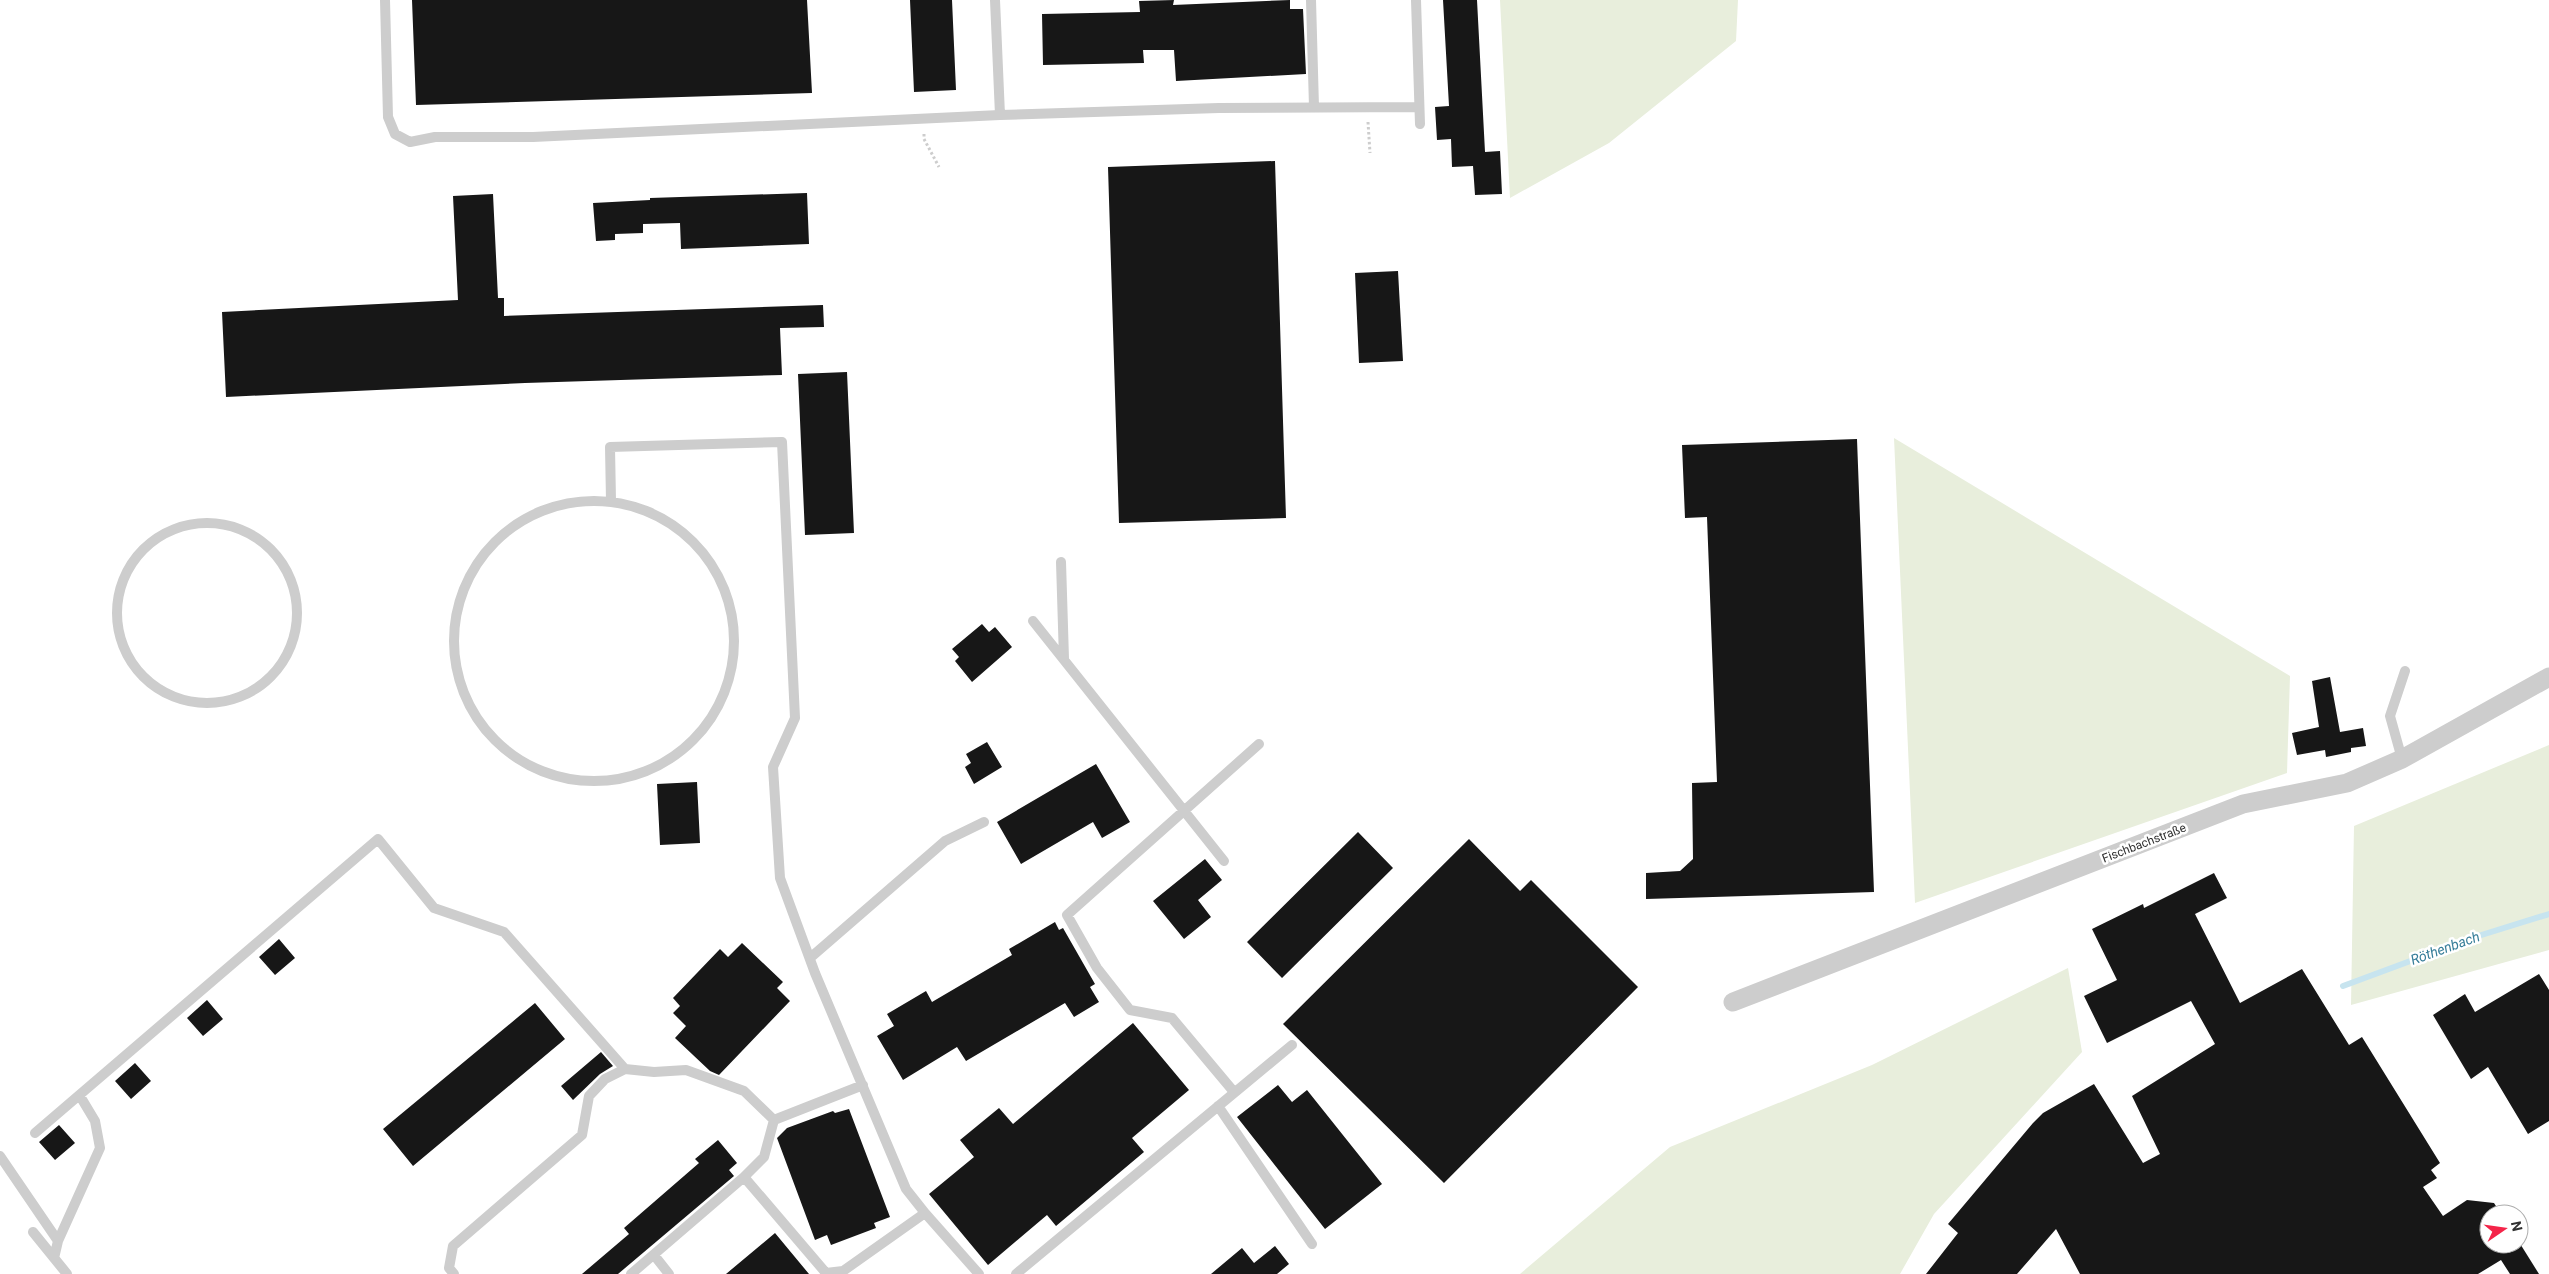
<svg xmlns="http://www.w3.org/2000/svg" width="2549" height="1274" viewBox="0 0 2549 1274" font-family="Roboto,sans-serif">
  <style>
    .green { fill: #e8eedc }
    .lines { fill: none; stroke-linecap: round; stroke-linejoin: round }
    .stream { stroke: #c7e4ef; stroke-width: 6 }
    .building { fill: #171717 }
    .path { stroke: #cdcdcd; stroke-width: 3; stroke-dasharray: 2.5 2.5; stroke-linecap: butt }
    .service { stroke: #cdcdcd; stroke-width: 10 }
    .minor { stroke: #cdcdcd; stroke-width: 19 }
    .labels { text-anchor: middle; stroke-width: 5; stroke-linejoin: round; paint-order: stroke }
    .street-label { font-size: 12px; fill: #303030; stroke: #fff }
    .water-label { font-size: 14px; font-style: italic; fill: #367d99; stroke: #fff }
  </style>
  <rect width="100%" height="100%" fill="#fff"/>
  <path class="green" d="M1500 0H1738L1736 41 1609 143 1510 198Z
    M1894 438 2290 676 2287 773 1915 903Z
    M2549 745V950L2351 1005 2354 826Z
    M2068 968 2082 1052 1934 1214 1900 1274H1520L1670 1147 1872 1065Z"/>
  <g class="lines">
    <path class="stream" d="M2343 986 2475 937 2549 914"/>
  </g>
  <path class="building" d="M412 0H807L812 93 416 105Z
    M910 0H952L956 90 914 92Z
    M1174 0 1173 5 1290 0V9H1303L1306 74 1176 81 1174 50H1143L1144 63 1043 65 1042 14 1140 12 1139 1Z
    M1443 0H1477L1485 152 1500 151 1502 194 1475 195 1473 166 1452 167 1451 139 1437 140 1435 107 1449 106Z
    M1275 161 1286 518 1119 523 1108 167Z
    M807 193 809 244 681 249 680 223 643 224V233L615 234V240L596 241 593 203 650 200V198Z
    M493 194 498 298H504V316L823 305 824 327 780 328 782 375 525 383 226 397 222 312 458 300 453 196Z
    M1398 271 1403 361 1359 363 1355 273Z
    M847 372 854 533 805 535 798 374Z
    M1857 439 1874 892 1646 899V873L1680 871 1693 859 1692 783 1717 782 1707 517 1685 518 1682 445Z
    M982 624 989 632 995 627 1012 647 972 682 955 661 959 657 952 649Z
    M2330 677 2340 732 2363 728 2366 746 2351 748V752L2326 757 2325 750 2297 755 2292 733 2319 727 2312 681Z
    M987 742 1002 767 974 784 965 767 971 763 966 754Z
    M1096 764 1130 822 1102 838 1093 822 1021 864 997 822Z
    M697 782 700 843 660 845 657 784Z
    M1358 832 1393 868 1282 978 1247 942Z
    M1469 839 1520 891 1531 880 1638 987 1444 1183 1283 1024Z
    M1205 859 1222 880 1198 900 1211 917 1184 939 1153 901Z
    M2214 873 2227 898 2195 914 2240 1003 2302 969 2349 1045 2362 1037 2440 1163 2431 1170 2437 1178 2423 1187 2443 1216 2467 1200 2494 1203 2501 1214H2489V1244H2519V1242L2539 1274H2510L2501 1260 2478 1274H2080L2056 1229 2017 1274H1926L1958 1233 1948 1224 2033 1123 2043 1113 2094 1084 2143 1163 2160 1154 2132 1096 2215 1044 2191 1001 2107 1043 2084 996 2117 980 2092 929 2143 904 2144 908Z
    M1055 922 1059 930 1063 928 1095 984 1090 987 1099 1002 1074 1017 1065 1003 966 1061 957 1047 903 1080 877 1036 894 1026 887 1014 926 991 932 1002 1012 955 1009 949Z
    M279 939 295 958 275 975 259 957Z
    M742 943 783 982 777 988 790 1001 719 1075 710 1071 675 1038 686 1026 673 1013 680 1006 673 998 720 949 728 957Z
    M2539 974 2549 990V1121L2528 1134 2488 1067 2471 1079 2433 1015 2465 994 2475 1012Z
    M207 1000 223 1019 203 1036 187 1018Z
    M535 1003 565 1039 413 1166 383 1129Z
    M1133 1023 1189 1090 1132 1138 1144 1152 1056 1226 1047 1215 988 1265 929 1194 974 1157 960 1140 999 1108 1013 1124Z
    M601 1052 613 1066 600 1074 573 1100 561 1086Z
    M135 1063 151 1081 131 1099 115 1081Z
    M1278 1085 1292 1102 1307 1090 1382 1184 1325 1229 1237 1117Z
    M849 1109 890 1217 874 1223 876 1228 831 1245 827 1235 815 1240 777 1138 787 1128 833 1111 835 1113Z
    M59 1125 75 1143 55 1160 39 1142Z
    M718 1140 737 1163 729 1170 734 1176 618 1274H582L629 1234 624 1228 699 1163 695 1159Z
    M775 1233 809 1274H726Z
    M1275 1246 1289 1264 1277 1274H1211L1242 1248 1254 1263Z"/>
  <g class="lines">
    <path class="path" d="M1368 122 1370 153
      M924 134V139L939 167"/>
    <path class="service" d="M385 0 388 117 395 134 410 142 435 137H533L1000 115 1219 108 1419 107
      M995 0 1000 115
      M1311 0 1314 107
      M1416 0 1420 124
      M611 501 610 447 782 442 795 718 773 767 780 878 815 973 906 1189 925 1213
      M454 641a140 140 0 1 1 280 0a140 140 0 1 1-280 0Z
      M117 613a90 90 0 1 1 180 0a90 90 0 1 1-180 0Z
      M1061 562 1064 659
      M1033 621 1224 861
      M2402 759 2390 716 2405 671
      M810 958 945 841 984 822
      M863 1085 774 1120 764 1157 744 1177 826 1273 843 1271 925 1213 979 1274
      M1234 1092 1172 1018 1130 1010 1097 968 1067 915 1259 744
      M1218 1106 1312 1244
      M35 1133 378 839 434 908 504 932 625 1069
      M0 1156 58 1241 54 1258
      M33 1232 67 1274
      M58 1241 100 1148 95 1121 80 1096
      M654 1255 669 1274
      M454 1274 449 1268 453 1246 582 1135 589 1096 605 1079 625 1069 654 1072 686 1070 744 1091 774 1120
      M631 1274 744 1177
      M1016 1274 1292 1045"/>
    <path class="minor" d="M1733 1002 2243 804 2347 783 2402 759 2549 677"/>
  </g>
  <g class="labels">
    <g class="street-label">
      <text transform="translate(2144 843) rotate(-21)" y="4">Fischbachstraße</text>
    </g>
    <g class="water-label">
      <text transform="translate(2445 948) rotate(-20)" y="5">Röthenbach</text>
    </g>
  </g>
  <g transform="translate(2504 1229) rotate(77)"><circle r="24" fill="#ffffff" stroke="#acacac"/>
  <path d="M0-4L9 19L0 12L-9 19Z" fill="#f42449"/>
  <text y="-8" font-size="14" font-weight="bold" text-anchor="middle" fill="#303030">N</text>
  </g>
</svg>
